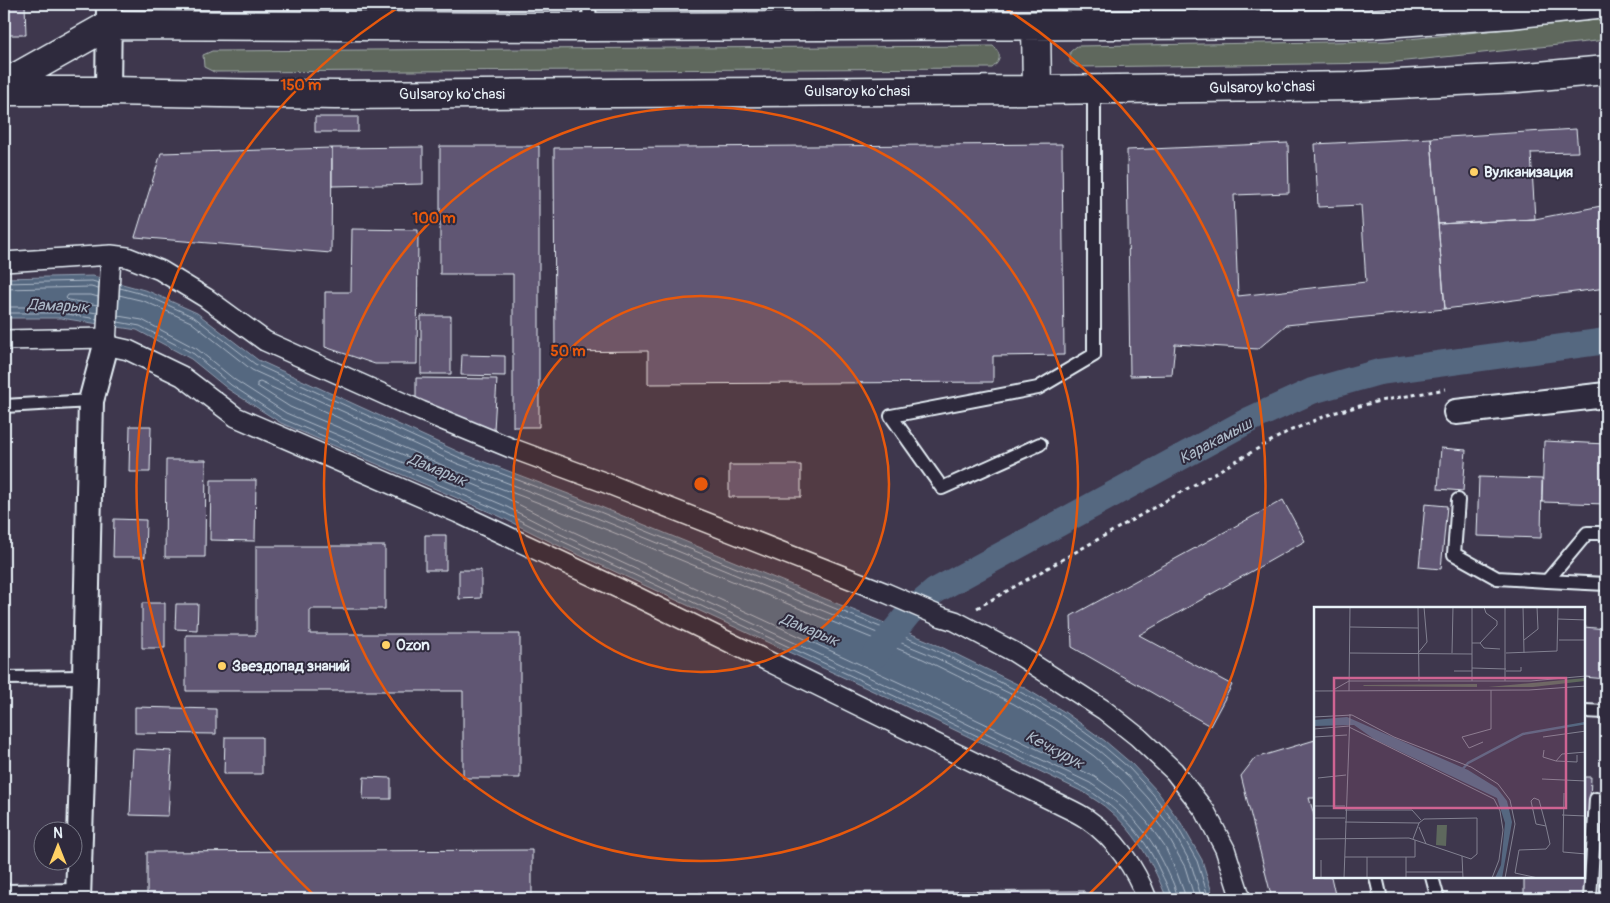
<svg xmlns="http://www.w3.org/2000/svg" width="1610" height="903" viewBox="0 0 1610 903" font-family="Pangolin,sans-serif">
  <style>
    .green { fill: #5e685d; stroke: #a3acaa }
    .water { fill: #556780; stroke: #909eb0 }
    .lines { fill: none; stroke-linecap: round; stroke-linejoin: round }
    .shore { stroke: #adbac8; stroke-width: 1 }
    .canal { stroke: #556780; stroke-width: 26 }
    .building { fill: #615673; stroke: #e8f1f8 }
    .service-casing { stroke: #e8f1f8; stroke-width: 16 }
    .pedestrian-casing { stroke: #e8f1f8; stroke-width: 22 }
    .minor-casing { stroke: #e8f1f8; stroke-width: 28 }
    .secondary-casing { stroke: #e8f1f8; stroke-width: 31 }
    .path { stroke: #e8f1f8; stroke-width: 3; stroke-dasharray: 4 4; stroke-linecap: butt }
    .service { stroke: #2f2a3d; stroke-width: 12 }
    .pedestrian { stroke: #2f2a3d; stroke-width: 19 }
    .minor { stroke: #2f2a3d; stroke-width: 24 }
    .secondary { stroke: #2f2a3d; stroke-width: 28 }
    .ring { fill: none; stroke: #e8590c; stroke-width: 2.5 }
    .poi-dot { fill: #ffd166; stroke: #2f2a3d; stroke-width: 2 }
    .labels { text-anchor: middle; stroke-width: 4; stroke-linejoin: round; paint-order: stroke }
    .street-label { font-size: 15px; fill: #e8f1f8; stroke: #2f2a3d }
    .poi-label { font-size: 15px; font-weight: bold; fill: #e8f1f8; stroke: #2f2a3d; text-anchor: start }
    .water-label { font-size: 16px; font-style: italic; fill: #adbac8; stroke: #2f2a3d }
    .inset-river { fill: none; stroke: #556780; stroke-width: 2.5 }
    .inset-road { fill: none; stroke: #828191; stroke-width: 1 }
    .view { fill: #cf6492; fill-opacity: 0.15; stroke: #cf6492; stroke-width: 2.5 }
    .inset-edge { fill: none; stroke: #e8f1f8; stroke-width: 2.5 }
    .centre { fill: #e8590c; stroke: #2f2a3d; stroke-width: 2.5 }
    .ring-label { font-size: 15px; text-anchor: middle; font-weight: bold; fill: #e8590c; stroke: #2f2a3d; stroke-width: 4; stroke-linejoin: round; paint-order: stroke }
  </style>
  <rect width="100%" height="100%" fill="#3e374d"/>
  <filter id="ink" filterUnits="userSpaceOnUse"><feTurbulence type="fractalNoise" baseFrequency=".02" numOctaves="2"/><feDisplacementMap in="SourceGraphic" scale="10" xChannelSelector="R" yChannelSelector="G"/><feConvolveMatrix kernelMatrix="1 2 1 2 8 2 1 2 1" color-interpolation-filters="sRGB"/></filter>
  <g filter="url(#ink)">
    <path class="green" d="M1606 19V40L1387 63 1077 67 1070 62V52L1077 46 1389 41Z
      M993 46C1002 54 1001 61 992 68L214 72 204 67 203 55 212 51Z"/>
    <path class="water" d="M93 276 148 291 197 313 258 360 461 453 579 498 931 642 1023 687 1063 711 1105 741 1132 764 1157 791 1181 823 1202 860 1214 899H1167C1154 866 1138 835 1110 811 1103 804 1093 799 1085 793L901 704 553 543 499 516 281 423 228 389 191 359 137 330 61 318H4V278Z"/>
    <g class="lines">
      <path class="shore" d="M4 283 92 281 99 283
        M120 288 146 295 194 317 255 364 458 457 578 503 929 647 1020 692 1061 715 1102 745 1129 768 1153 794 1177 826 1197 861 1209 899
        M4 289 91 287 98 289
        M119 295 144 301 191 322 252 370 456 463 575 509 926 653 1017 697 1057 721 1098 750 1124 772 1148 798 1172 829 1191 864 1202 899
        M98 305 68 300 66 298 68 295H91L98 297
        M4 307H61L97 313
        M4 313H61L97 319
        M118 316 142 320 197 349 235 380 286 413 503 505 558 533 905 694 1090 783C1126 807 1148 830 1167 870 1171 879 1177 889 1177 899
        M118 322 140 326 194 354 231 385 283 419 501 511 555 538 903 700 1087 789C1121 812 1143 833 1160 871 1164 879 1170 890 1171 899
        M1185 899 1184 892 1177 873 1165 847 1147 822 1123 797 1095 777 909 687 561 526 506 498 290 407 257 386V383L260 382 453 470 573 516 923 659 1014 704 1053 727 1094 756 1119 778 1142 803 1166 833 1185 867 1195 899"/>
      <path class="canal" d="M874 656 909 613 935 591 1251 419 1312 391 1379 372 1606 341"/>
    </g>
    <path class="building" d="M4 4H25L26 35H4Z
      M315 117H358V132H315Z
      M1576 129 1578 152 1531 153 1535 219 1438 224 1431 138Z
      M1431 138 1445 309 1286 325 1258 349 1175 344 1172 375 1130 376 1127 150 1288 143 1289 193 1234 195 1238 296 1366 282 1361 205 1318 207 1315 144Z
      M1062 144 1064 355 993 356V382L648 384V351L555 352 554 148Z
      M440 146H539V427H513V274H440Z
      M423 147V184L332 186V148Z
      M332 148 331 253 135 237 161 153Z
      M1606 205V288L1445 309 1438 224 1535 219Z
      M352 229 418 230 417 364H375L325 347V292H351Z
      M421 316H451V374H421Z
      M462 355 505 356V376L461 375Z
      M416 378 497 379 494 430 416 405Z
      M130 426H151L150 472H129Z
      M1544 441 1606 444V504L1542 502Z
      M1441 448 1466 450 1463 491 1438 489Z
      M166 460H206L205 557H165Z
      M729 465H801V497H729Z
      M1479 477 1542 479 1541 538 1477 536Z
      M211 480H256L255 541 210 540Z
      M1283 500 1305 541 1139 635 1232 685 1210 726 1072 647 1071 616Z
      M1425 504 1447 506 1441 569 1419 567Z
      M114 519 146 520 145 557H113Z
      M425 535H446V570H425Z
      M256 546H385V609H310V634H520V778H463V691H186V635H256Z
      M459 570H481V598L459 599Z
      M142 603H165V648H142Z
      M176 604H198L197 630 175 629Z
      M1584 627 1606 629V679L1584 677Z
      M135 707 216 709V734L135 733Z
      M225 737H262V774H224Z
      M1315 740V798H1309L1315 818V877H1331L1336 899H1272L1241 776 1255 758Z
      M133 749 172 751 168 816 130 815Z
      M364 777 391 778V799H363Z
      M1584 777H1591L1586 899H1524V877H1584Z
      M1602 804H1606V866H1601Z
      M532 850V899H147V852Z
      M1602 887H1606V899H1602Z
      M1084 891V899H699V893Z"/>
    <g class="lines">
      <defs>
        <path id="service" d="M589 4 590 27
          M959 4 960 26
          M1193 25V4
          M4 406 91 401
          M1040 444 942 488 891 416 1038 388 1094 355V89
          M1458 500 1454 554 1497 578 1547 581
          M1606 533H1587L1547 581 1606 584
          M4 678 85 677
          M1584 711 1606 712
          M1376 877 1381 899
          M1432 877 1438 899
          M4 891 79 890
          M1590 899 1596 799"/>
        <path id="pedestrian" d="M111 255 106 345 128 350 182 376 236 417 458 513 639 598 1053 801C1064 807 1077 812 1087 819 1115 838 1136 869 1147 899
          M4 262 111 255 127 257 160 270 206 298 265 341 421 411 511 448 606 483 886 593 942 617 955 621 1014 652 1104 710 1138 737 1174 771 1205 811 1225 849 1241 899
          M4 340 107 338"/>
        <path id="minor" d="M108 91 109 4
          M1456 412 1606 395
          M78 899 85 677 91 401 106 345"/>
        <path id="secondary" d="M1036 26 1037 90
          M4 84 109 25 590 27 1370 24 1511 14 1605 4
          M4 91H108L335 95 1037 90 1358 86 1517 78 1606 70"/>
      </defs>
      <use href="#service" class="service-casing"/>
      <use href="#pedestrian" class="pedestrian-casing"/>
      <use href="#minor" class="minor-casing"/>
      <use href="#secondary" class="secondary-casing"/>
      <path class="path" d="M977 608 1287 432 1333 413 1379 401 1446 389"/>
      <use href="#service" class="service"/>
      <use href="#pedestrian" class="pedestrian"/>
      <use href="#minor" class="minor"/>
      <use href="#secondary" class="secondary"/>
    </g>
  </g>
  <circle cx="701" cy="484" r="188" fill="#e8590c" fill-opacity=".12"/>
  <g class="ring">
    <circle cx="701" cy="484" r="188"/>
    <circle cx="701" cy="484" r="377"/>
    <path d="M316 897A565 565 0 0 1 402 5M1000 5A565 565 0 0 1 1086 897"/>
  </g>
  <g class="poi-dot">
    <circle cx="1474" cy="172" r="5"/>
    <circle cx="386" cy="645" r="5"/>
    <circle cx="222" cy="666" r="5"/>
  </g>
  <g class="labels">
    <g class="street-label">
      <text transform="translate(1262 87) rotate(-1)" y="5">Gulsaroy ko'chasi</text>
      <text x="857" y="96">Gulsaroy ko'chasi</text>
      <text x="452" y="99">Gulsaroy ko'chasi</text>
    </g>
    <g class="poi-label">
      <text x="1484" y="177">Вулканизация</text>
      <text x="396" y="650">Ozon</text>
      <text x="232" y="671">Звездопад знаний</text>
    </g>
    <g class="water-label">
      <text transform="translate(58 305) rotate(3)" y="6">Дамарык</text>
      <text transform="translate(1215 440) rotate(-28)" y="6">Каракамыш</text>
      <text transform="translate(438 469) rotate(23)" y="6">Дамарык</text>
      <text transform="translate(810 629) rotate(23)" y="6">Дамарык</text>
      <text transform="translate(1055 749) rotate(28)" y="6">Кечкурук</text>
    </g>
  </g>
  <g transform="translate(1314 607)">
    <rect width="271" height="271" fill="#3e374d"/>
    <path d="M271 71V74L219 80H174ZM163 77V80L49 79 50 78ZM123 218H133L132 239 122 238Z" fill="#5e685d"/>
    <path d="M33 110 154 163 183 181 193 194 198 215 188 271H181L187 258 191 216 183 191 60 132 40 118 0 119V113Z" fill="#556780"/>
    <path class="inset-river" d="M146 165 154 156 209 127 272 116"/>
    <path class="inset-road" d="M104 0 105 74M191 0V74M209 0 210 46M244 12 272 13M36 20 104 21M210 33 224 22 223 0M245 33H272M158 36H166L183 18V14L172 6 170 0M166 36 170 41 186 42M36 46 158 47M104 46 113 35 110 0M138 46 139 0M192 46 243 44 244 0M158 61 192 62M140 64H158M192 64H207V60M158 74V0M21 82 35 74H217L272 69M0 84 215 83 272 79M35 84 36 0M0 110 38 108 80 130 157 160 184 177 196 193 201 217 191 271M35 120 180 192 186 204 189 223 185 253 178 271M0 122 35 119M0 130 33 128M229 130 272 124M169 135 155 141 148 130 177 122V83M230 143 229 150 242 154M263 148V155L242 154 248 147 272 145M4 171 32 168M228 172 272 174M250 186 249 245 272 247M0 199H31M31 203H98L107 213M248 208 272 209M0 211H31M105 220 112 237M0 232 95 231 157 252 163 247V211L110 212 105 216 31 215M99 232 105 216M148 249 149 271M31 250H101V233M53 250V271M92 250V271M92 265H149M7 271V253M30 271 36 107M224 271 201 266 205 243 232 242 236 237 232 219 225 193 220 191 217 194 222 217 232 219"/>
    <path class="view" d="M20 71H252V201H20Z"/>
    <rect width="271" height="271" class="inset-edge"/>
  </g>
  <circle cx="701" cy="484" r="8" class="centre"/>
  <g class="ring-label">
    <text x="301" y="90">150 m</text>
    <text x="434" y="223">100 m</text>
    <text x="568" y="356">50 m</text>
  </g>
  <rect width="1610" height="903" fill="none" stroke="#2f2a3d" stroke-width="20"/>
  <rect x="10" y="10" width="1590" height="883" fill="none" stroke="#e8f1f8" stroke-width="2" filter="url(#ink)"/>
  <g transform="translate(58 846)"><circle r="24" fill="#2f2a3d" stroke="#797a88"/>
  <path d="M0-4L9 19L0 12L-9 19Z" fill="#ffd166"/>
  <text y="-8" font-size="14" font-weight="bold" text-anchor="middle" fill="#e8f1f8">N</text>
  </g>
</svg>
